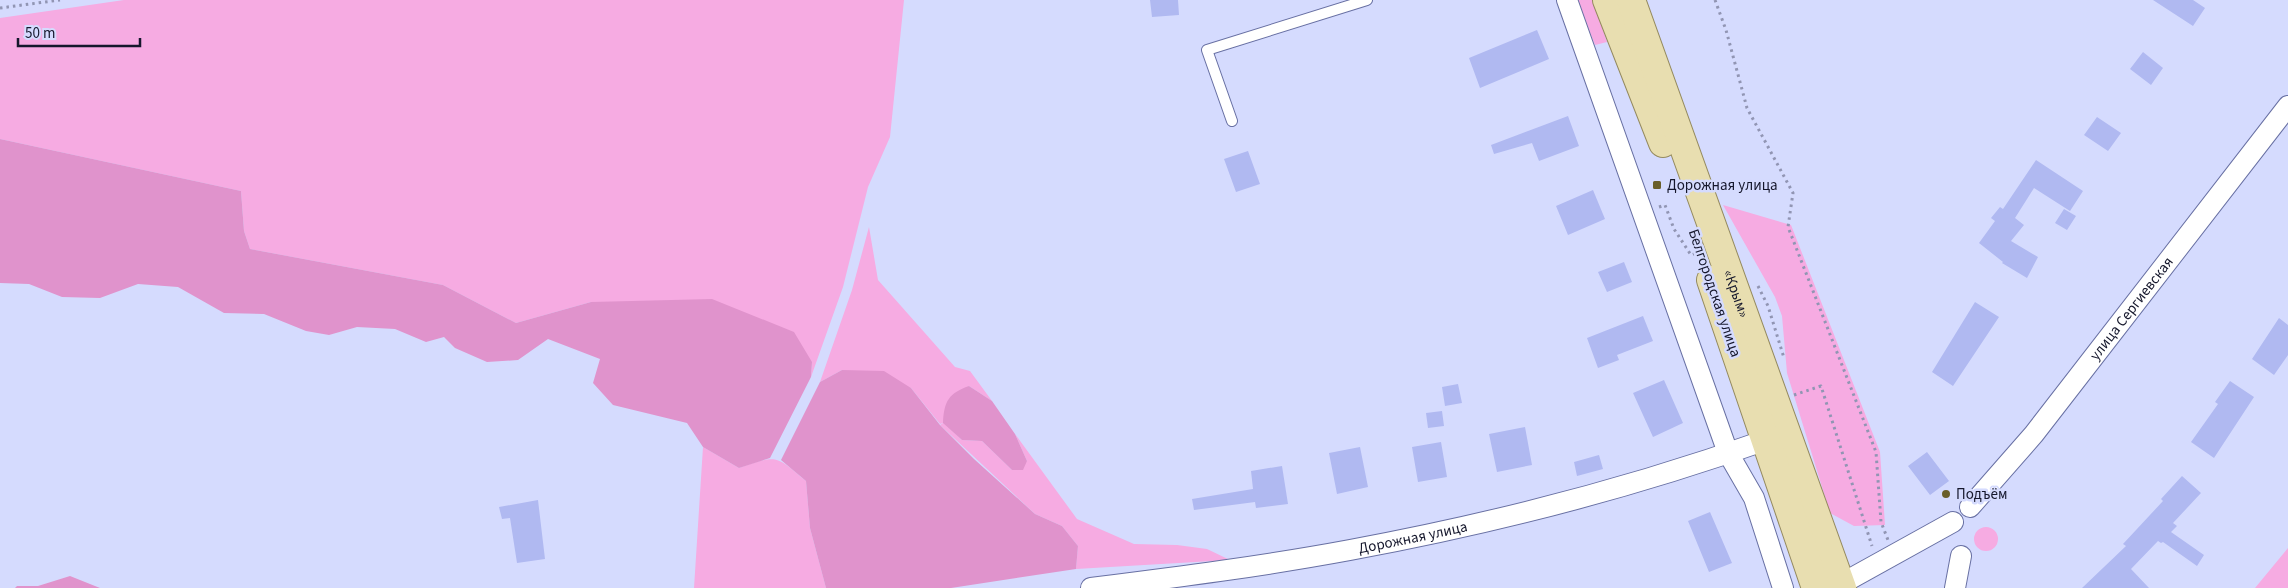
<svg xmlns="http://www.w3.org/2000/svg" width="2288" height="588" viewBox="0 0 2288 588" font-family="'Source Sans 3',sans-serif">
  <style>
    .green { fill: #f6abe2 }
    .forest { fill: #e093cc }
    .building { fill: #b0b9f1 }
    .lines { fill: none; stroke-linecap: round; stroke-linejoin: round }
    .service-casing { stroke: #6870a3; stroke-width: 12 }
    .minor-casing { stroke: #6870a3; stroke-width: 22 }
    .primary-casing { stroke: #948a5f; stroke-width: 30 }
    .path { stroke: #9195b3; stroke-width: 3; stroke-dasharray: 2.5 4; stroke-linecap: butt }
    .service { stroke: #fff; stroke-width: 10 }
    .minor { stroke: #fff; stroke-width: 20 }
    .primary { stroke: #e8deb0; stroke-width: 28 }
    .poi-dot { fill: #695e2a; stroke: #d5dbfe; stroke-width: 2 }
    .labels { text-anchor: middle; stroke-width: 5; stroke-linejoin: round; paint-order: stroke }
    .poi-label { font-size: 15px; fill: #15172c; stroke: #d5dbfe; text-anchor: start }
    .street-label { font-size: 15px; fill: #15172c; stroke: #d5dbfe }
  </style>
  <rect width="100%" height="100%" fill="#d5dbfe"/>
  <path class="green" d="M124 0H904L890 137 868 187 843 287 811 377 812 362 591 302 516 323 443 285 250 249 244 231 241 191 0 139V18Z
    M1577 0H1593L1607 42 1595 45Z
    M1723 205 1791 225 1880 452 1885 525 1854 526 1830 513 1787 373 1782 316 1775 297Z
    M869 227 878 280 955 367 970 371 992 401 969 386 943 422 962 440 982 441 1012 470 1027 461 1015 434 1077 519 1134 544 1177 545 1207 549 1230 560 1076 569 1078 546 1062 526 1035 514 940 425 943 423 940 424 911 388 842 370 820 382 852 290Z
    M703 447 739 468C778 455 774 454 806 481L810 528 826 588H694Z
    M1974 539a12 12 0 1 1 24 0a12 12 0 1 1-24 0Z
    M2288 548V588H2255Z"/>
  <path class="forest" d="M0 139 241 191 244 231 250 249 443 285 516 323 591 302 712 299 794 332 812 362 811 377 770 458 739 468 703 447 687 423 613 405 593 383 600 359 548 339 518 360 487 362 455 348 444 337 426 342 395 329 357 327 329 335 306 331 264 314 224 313 178 287 138 284 100 298 62 297 29 284 0 283Z
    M842 370 884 371 911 388 940 425 974 459 1035 514 1062 526 1078 546 1076 569 951 588H826L810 528 806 481 781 460 820 382Z
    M969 386 992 401 1015 434 1027 461 1023 470H1012L982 441 962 440 943 423C944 401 949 393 969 386Z
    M70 576 100 588H15L17 586H38Z"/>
  <path class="building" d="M1150 0H1178L1179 15 1152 17Z
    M2153 0H2193L2205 8 2193 26Z
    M1537 30 1549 59 1480 88 1469 58Z
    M2143 52 2163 68 2151 85 2130 69Z
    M1568 116 1579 146 1539 161 1532 143 1494 154 1491 145Z
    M2097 117 2121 133 2108 151 2084 135Z
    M1248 151 1260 184 1236 192 1224 159Z
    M2036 160 2083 191 2070 211 2034 188 2015 218 2024 225 2011 241 2038 257 2027 278 2002 263 2003 262 1979 243 1995 221 1991 218 2000 207 2003 209Z
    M1593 190 1605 219 1568 235 1556 206Z
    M2064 209 2076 216 2067 230 2055 223Z
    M1624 262 1632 282 1607 292 1598 272Z
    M1975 302 1999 317 1953 386 1932 372Z
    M1643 316 1653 341 1617 355 1619 360 1598 368 1587 338Z
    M2279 318 2288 325V355L2274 375 2252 359Z
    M1664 380 1683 423 1653 437 1633 393Z
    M2230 381 2254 397 2214 458 2191 442 2218 404 2215 402Z
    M1458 384 1462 403 1445 406 1442 387Z
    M1442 411 1444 426 1428 428 1426 413Z
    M1525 427 1532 465 1497 472 1489 434Z
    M1441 442 1447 477 1418 482 1412 447Z
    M1360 447 1368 487 1337 494 1329 453Z
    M1927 452 1949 481 1930 495 1908 466Z
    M1599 455 1603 469 1577 476 1574 462Z
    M1282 466 1288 504 1256 508 1255 502 1194 510 1192 499 1253 489 1251 471Z
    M2182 476 2201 493 2173 523 2177 526 2171 532 2204 555 2197 566 2163 542 2161 543 2158 541 2131 569 2149 588H2082L2126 546 2123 544 2163 501 2161 499Z
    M538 500 545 559 517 563 510 518 502 519 499 507Z
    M1710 512 1732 563 1709 572 1688 521Z"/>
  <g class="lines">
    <defs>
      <path id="service" d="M1232 121 1207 50 1367 0"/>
      <g id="minor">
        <path d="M1567 0 1728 453 1754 498 1783 588"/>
        <path id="s1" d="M1970 507 2034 434 2288 106"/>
        <path d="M1841 584 1953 522"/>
        <path id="s2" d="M1091 588C1178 577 1264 566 1350 550 1491 524 1631 488 1766 440"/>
        <path d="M1955 588 1961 556"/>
      </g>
      <g id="primary">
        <path d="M1607 0 1663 143"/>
        <path id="s3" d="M1631 0 1842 588"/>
        <path d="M1711 280 1816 588"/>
      </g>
    </defs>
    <use href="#service" class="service-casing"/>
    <use href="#minor" class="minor-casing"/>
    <use href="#primary" class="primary-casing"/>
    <path class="path" d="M1715 0 1726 30 1747 108 1793 193 1788 227 1876 452 1881 522 1888 540
      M0 8 60 0
      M1659 207 1665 205 1674 229 1691 255 1699 252
      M1758 286 1768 306 1784 358
      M1794 395 1821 386 1872 546"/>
    <use href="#service" class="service"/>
    <use href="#minor" class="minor"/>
    <use href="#primary" class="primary"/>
  </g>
  <g class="poi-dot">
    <rect x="1652" y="180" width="10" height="10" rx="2.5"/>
    <circle cx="1946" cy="494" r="5"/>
  </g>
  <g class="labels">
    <g class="poi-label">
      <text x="1667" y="190">Дорожная улица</text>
      <text x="1956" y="499">Подъём</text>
    </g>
    <g class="street-label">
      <text transform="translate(1715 293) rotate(71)" y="5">Белгородская улица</text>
      <text dy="5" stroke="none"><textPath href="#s3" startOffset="312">«Крым»</textPath></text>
      <text dy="5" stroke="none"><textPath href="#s1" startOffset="256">улица Сергиевская</textPath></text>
      <text dy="5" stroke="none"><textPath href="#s2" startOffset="326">Дорожная улица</textPath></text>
    </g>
  </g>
  <path d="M18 38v8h122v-8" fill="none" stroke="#15172c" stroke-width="2.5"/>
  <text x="25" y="38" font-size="15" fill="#15172c" stroke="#d5dbfe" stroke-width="4" paint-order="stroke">50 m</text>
</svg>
